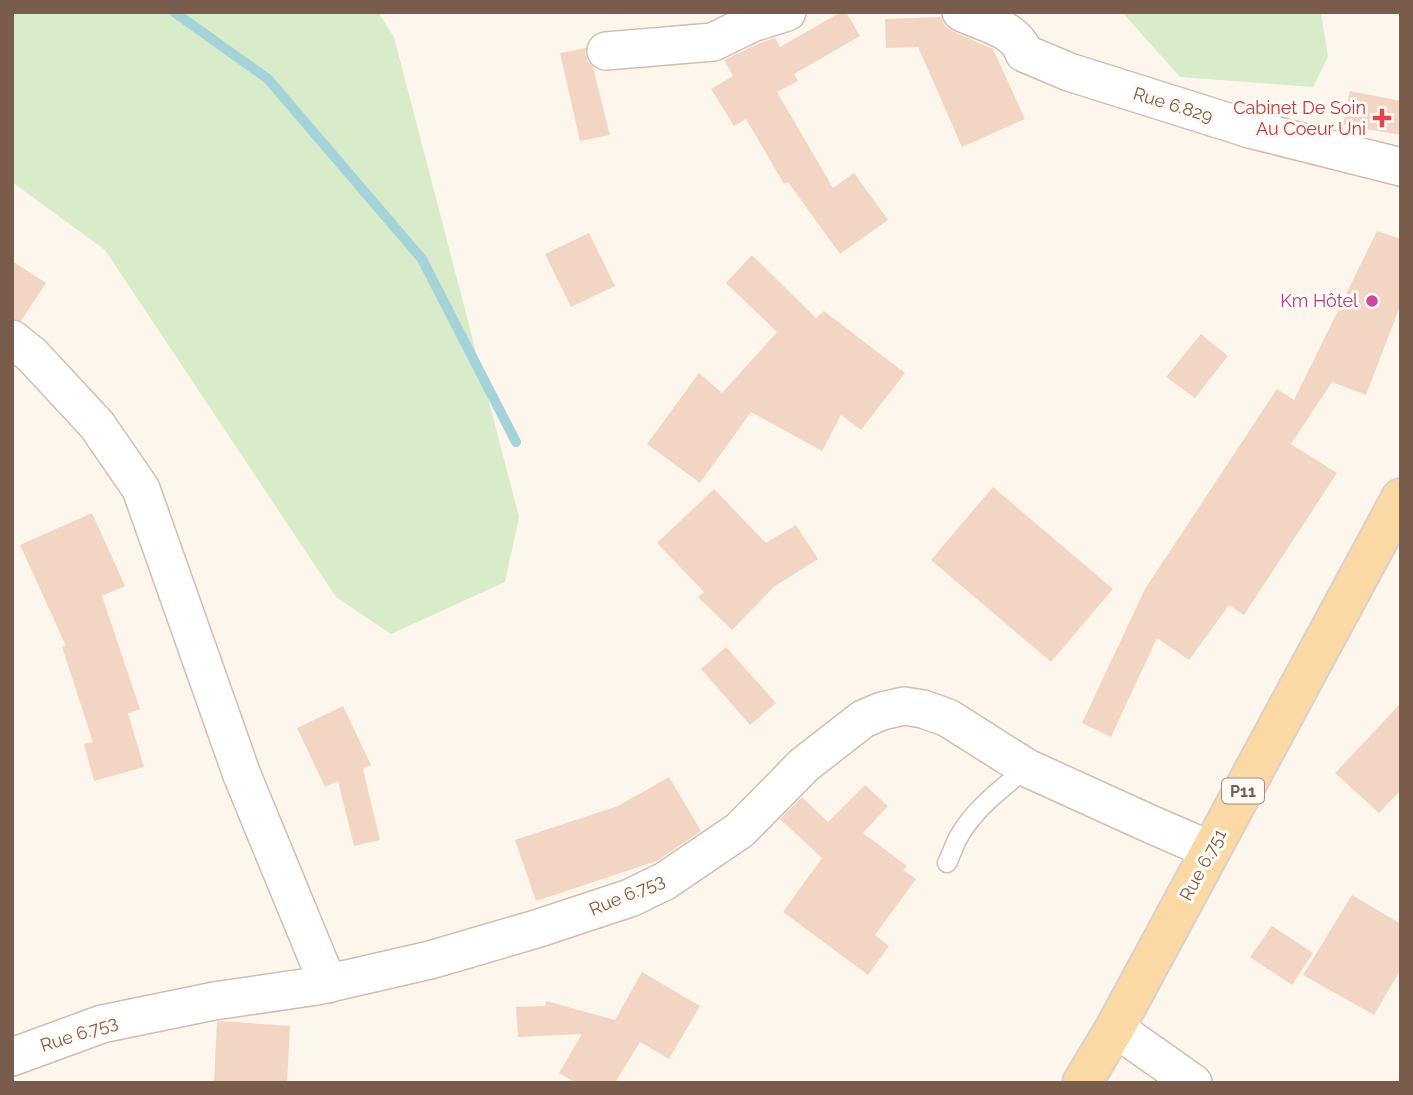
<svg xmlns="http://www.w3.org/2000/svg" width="1413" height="1095" viewBox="0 0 1413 1095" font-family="Raleway,sans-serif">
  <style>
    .green { fill: #d8ecc9 }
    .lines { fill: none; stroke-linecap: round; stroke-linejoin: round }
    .stream { stroke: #a5d3da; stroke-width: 10 }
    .building { fill: #f3d5c3 }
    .service-casing { stroke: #d1beb0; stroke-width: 21 }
    .minor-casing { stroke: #d1beb0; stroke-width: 40 }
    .primary-casing { stroke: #dad1cd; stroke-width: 42 }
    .service { stroke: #fff; stroke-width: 18 }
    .minor { stroke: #fff; stroke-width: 37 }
    .primary { stroke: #fbd9a5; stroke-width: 38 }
    .health-dot { fill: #e0444e; stroke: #fffaf3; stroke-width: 2.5 }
    .hotel-dot { fill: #d1479c; stroke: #fffaf3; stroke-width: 2.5 }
    .labels { text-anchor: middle; stroke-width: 6; stroke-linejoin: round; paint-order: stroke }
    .shield { fill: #fffaf3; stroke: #a28b7f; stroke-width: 2 }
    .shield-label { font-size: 16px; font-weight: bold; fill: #7a5c4d }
    .street-label { font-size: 18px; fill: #7a5c4d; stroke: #fffaf3 }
    .health-label { font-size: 18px; fill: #be3a42; stroke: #fffaf3; text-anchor: end }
    .hotel-label { font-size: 18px; fill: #b23c85; stroke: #fffaf3; text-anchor: end }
  </style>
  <rect width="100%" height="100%" fill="#fdf6ec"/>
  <path class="green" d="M12 12H378L394 37 519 517 505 582 391 634 336 597 105 250 12 182Z
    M1122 12H1321L1328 57 1313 87 1180 77Z"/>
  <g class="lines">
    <path class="stream" d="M174 12 268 79 422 259 516 442"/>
  </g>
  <path class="building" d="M841 12H846L860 36 794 74 798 81 777 92 833 188 854 173 888 220 840 254 788 182 784 184 746 119 734 126 711 89 733 76 724 60 760 43 775 38 780 47Z
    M941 17 944 25 952 31 993 49 1025 119 962 147 918 47 886 48 885 19Z
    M586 48 585 53 588 62 593 67 610 135 580 141 560 53Z
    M1350 91 1401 101V135L1343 125Z
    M1377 231 1401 239V304L1366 395 1332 382 1291 444 1337 473 1244 615 1229 605 1189 660 1157 638 1111 737 1082 723 1145 589 1277 389 1294 400Z
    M589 233 615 286 571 307 545 254Z
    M752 255 816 318 824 311 905 373 861 430 841 415 822 451 751 412 700 483 647 444 699 373 722 393 777 332 726 283Z
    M12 261 46 283 21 321 12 318Z
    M1201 334 1228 356 1195 398 1166 377Z
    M993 487 1113 589 1051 662 931 560Z
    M714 489 766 543 796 525 818 559 775 586 732 630 698 597 704 592 657 543Z
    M92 513 125 586 102 596 140 709 128 713 144 767 94 781 84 744 93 742 62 647 66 646 20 545Z
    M726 647 776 703 750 725 701 669Z
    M1401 703V790L1379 813 1335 773Z
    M343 706 371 765 363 769 380 840 354 846 338 781 325 787 297 728Z
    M669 777 701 831 657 861 536 901 515 840 618 806Z
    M865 785 888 806 863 833 907 866 903 870 916 879 875 935 889 946 868 975 783 912 822 858 780 819 802 797 828 822Z
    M1352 895 1401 924V969L1374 1015 1303 975Z
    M1272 926 1313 953 1292 985 1250 957Z
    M642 972 700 1006 669 1059 640 1042 615 1083H576L559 1073 582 1034 518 1037 516 1007 545 1006 546 1001 615 1020Z
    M221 1021 290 1026 287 1083H214L217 1022Z"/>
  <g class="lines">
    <defs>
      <path id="service" d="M947 863C951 855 954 846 958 838 973 810 1003 787 1027 768"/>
      <path id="minor" d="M961 12C983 23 1016 28 1024 53L1069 72 1250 129 1401 167
        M606 51 713 42 752 23 787 12
        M12 339 32 355 97 425 141 489 242 775 328 984
        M1115 1028 1193 1083
        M12 1057 102 1024 214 1001 317 986 430 960 536 929 630 898 665 881 740 830 804 765 863 719 882 711 904 706 923 709 948 718 1027 768 1148 823 1210 850"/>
      <path id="primary" d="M1082 1083 1115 1028 1401 498"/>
    </defs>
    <use href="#service" class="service-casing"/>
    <use href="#minor" class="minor-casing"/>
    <use href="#primary" class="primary-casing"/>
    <use href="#service" class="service"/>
    <use href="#minor" class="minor"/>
    <use href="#primary" class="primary"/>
  </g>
  <path class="health-dot" d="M1378.5 107.5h7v7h7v7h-7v7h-7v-7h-7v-7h7z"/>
  <circle class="hotel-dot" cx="1372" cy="301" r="7"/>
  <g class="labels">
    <rect class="shield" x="1222" y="778.5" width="42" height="25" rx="5"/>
    <g class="shield-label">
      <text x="1243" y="797">P11</text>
    </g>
    <g class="street-label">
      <text transform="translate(1173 105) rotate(17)" y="6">Rue 6.829</text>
      <text transform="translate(1203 865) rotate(-62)" y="6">Rue 6.751</text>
      <text transform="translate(627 895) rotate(-23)" y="6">Rue 6.753</text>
      <text transform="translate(79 1034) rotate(-18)" y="6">Rue 6.753</text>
    </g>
    <g class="health-label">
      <text x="1366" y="114">Cabinet De Soin<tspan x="1366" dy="21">Au Coeur Uni</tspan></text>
    </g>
    <g class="hotel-label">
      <text x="1358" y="307">Km Hôtel</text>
    </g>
  </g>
  <rect width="1413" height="1095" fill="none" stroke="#7a5c4d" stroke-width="28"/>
</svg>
